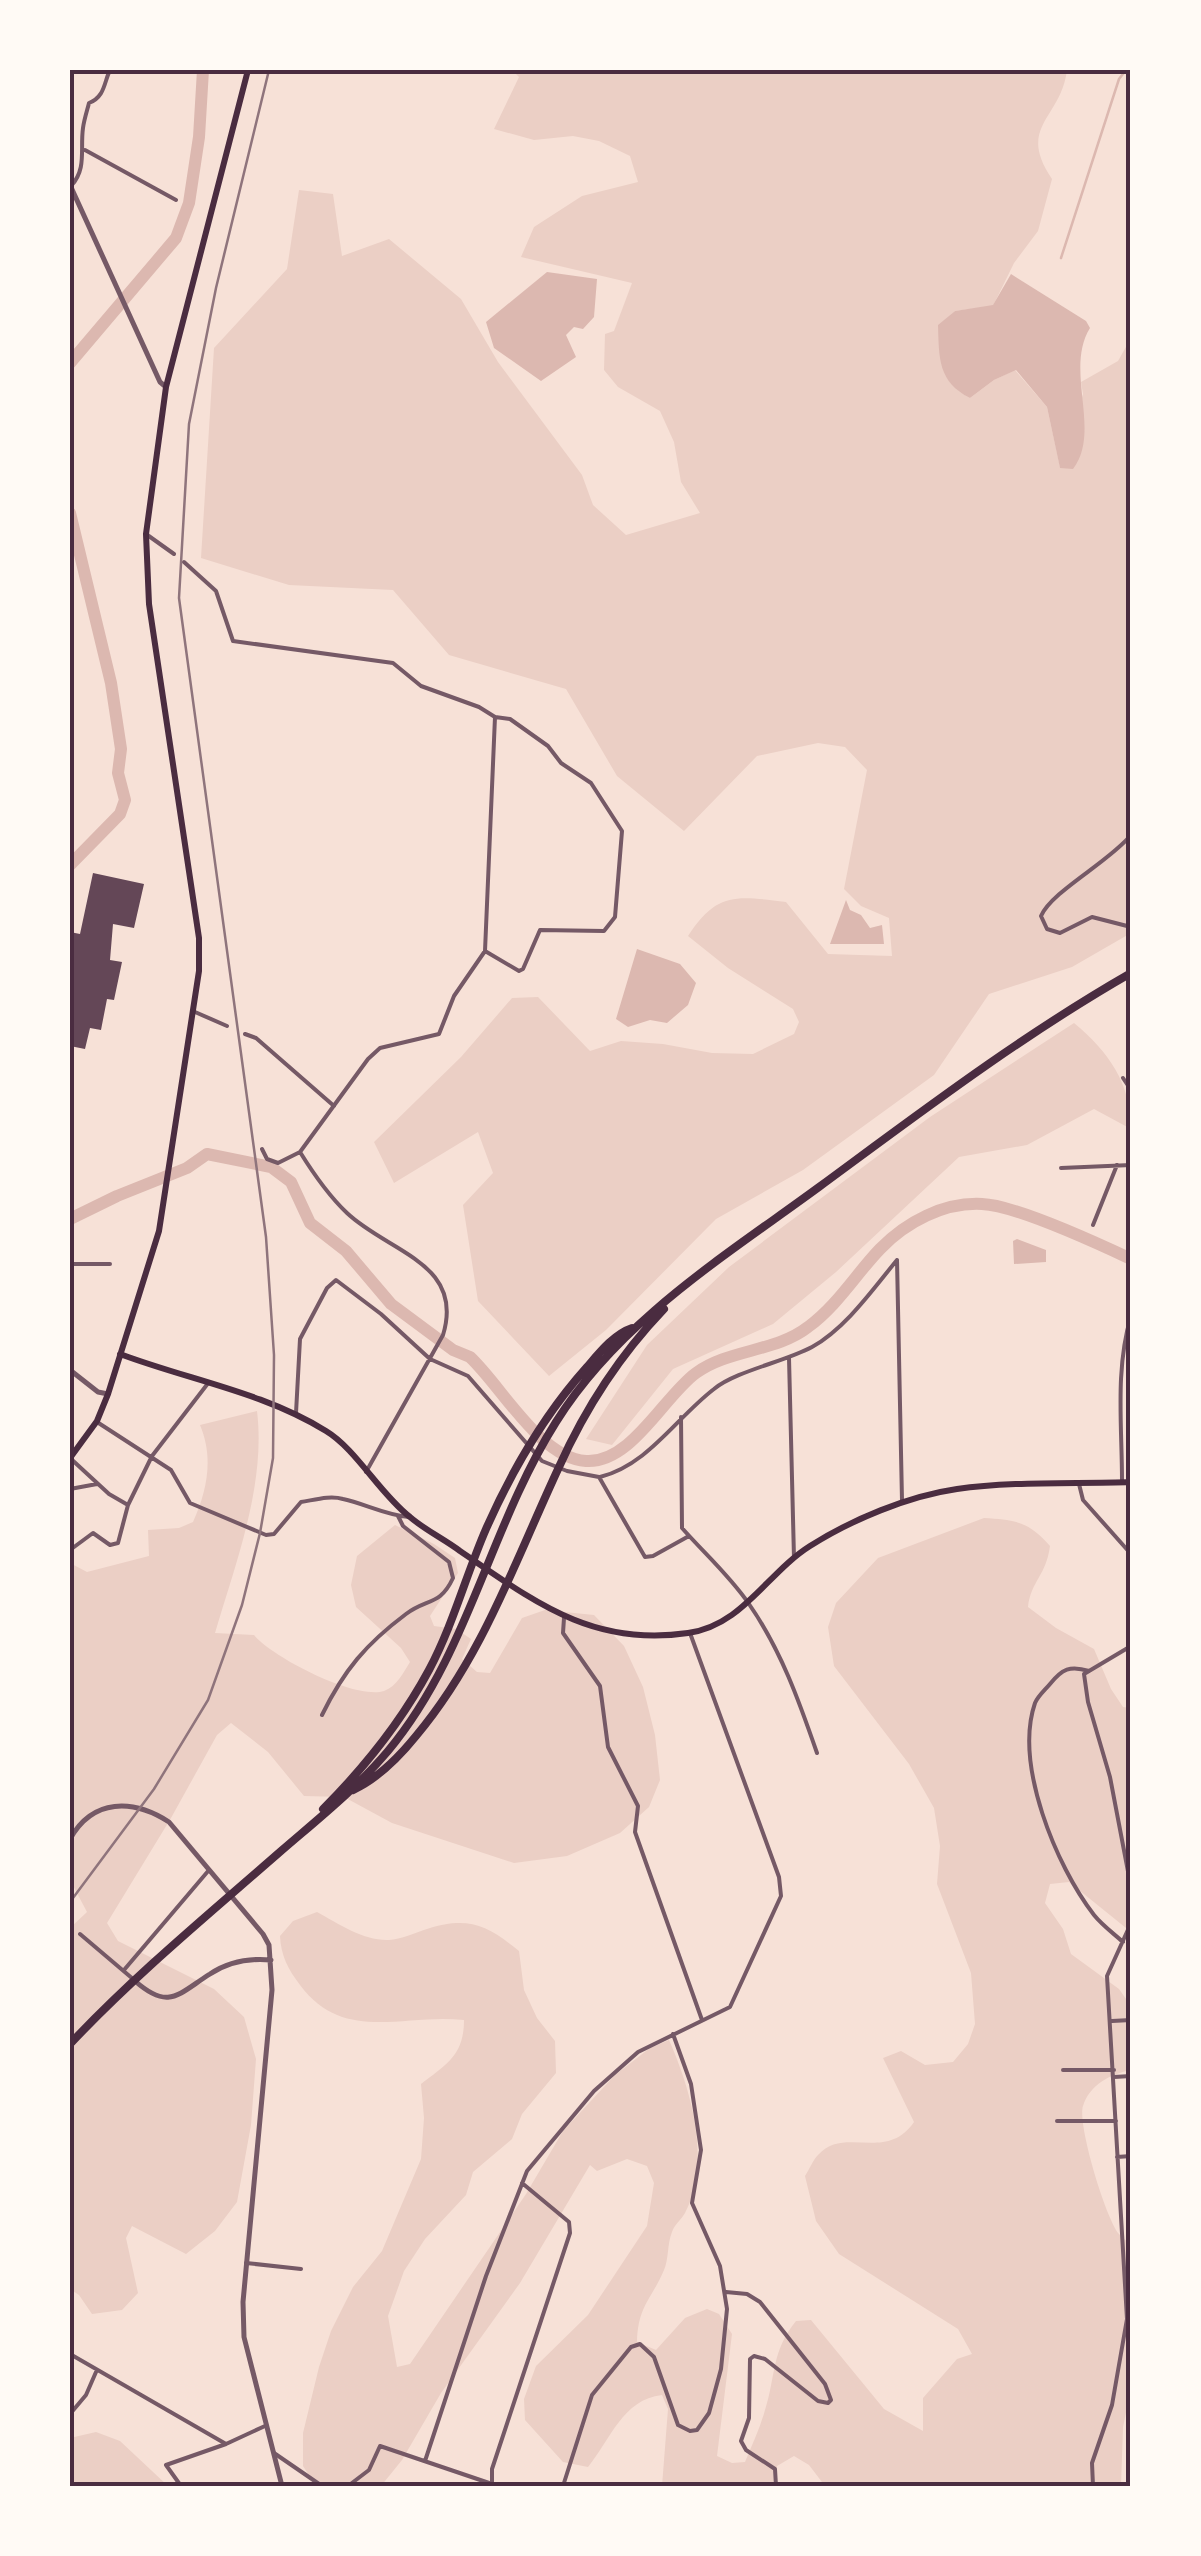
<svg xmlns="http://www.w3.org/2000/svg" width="1201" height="2556" viewBox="0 0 1201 2556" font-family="'Titillium Web',sans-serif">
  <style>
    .green { fill: #ebcfc5 }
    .water { fill: #dcb8b0 }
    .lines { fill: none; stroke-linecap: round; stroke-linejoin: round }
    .stream { stroke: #dcb8b0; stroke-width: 2.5 }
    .river { stroke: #dcb8b0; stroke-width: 12 }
    .building { fill: #644757 }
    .minor { stroke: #755966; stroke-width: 4 }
    .tertiary { stroke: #755966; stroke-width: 5 }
    .secondary { stroke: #4a2c40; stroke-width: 6 }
    .trunk { stroke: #4a2c40; stroke-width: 8 }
    .rail { stroke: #8f747c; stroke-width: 2.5 }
    .neatline { fill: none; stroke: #4a2c40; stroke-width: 4 }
  </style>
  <rect width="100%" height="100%" fill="#f7e1d7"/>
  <path class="green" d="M512 70H1067C1061 119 1016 126 1052 179L1038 231 1014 263 993 306 955 311 939 325C942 358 937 381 970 398L994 380 1015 370 1047 407 1060 467 1083 394 1081 382 1118 361 1131 338V933L1072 967 989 994 934 1075 803 1170 716 1219 606 1330 549 1376 478 1301 463 1205 493 1173 478 1132 394 1183 374 1142 461 1057 512 998 538 997 590 1051 621 1041 663 1044 712 1053 753 1054 794 1034 799 1022 793 1009 728 968 688 936C717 891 737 896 786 902L828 954 892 956 889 918 861 906 844 889 867 770 845 747 818 743 757 756 684 831 617 776 566 689 449 655 393 590 289 585 201 558 214 348 287 269 299 190 333 194 342 256 389 239 461 299 498 362 582 475 593 505 626 535 700 513 681 482 674 442 660 411 618 387 604 370 605 334 614 331 632 283 521 257 534 227 582 196 638 182 630 156 599 141 573 136 534 140 494 129 519 77Z
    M1074 1023C1108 1051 1131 1083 1131 1129L1094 1109 1027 1145 959 1157 836 1272 773 1324 673 1369 612 1445 586 1439 647 1345 729 1267 930 1117Z
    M257 1411C266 1484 236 1562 215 1633L254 1635C272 1657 355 1700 384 1691 397 1686 403 1673 410 1662L401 1648 356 1607 351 1585 357 1556 395 1525 434 1544 455 1558 458 1573 430 1616 434 1626 456 1629 471 1639 462 1659 477 1672 490 1673 522 1618 545 1610 594 1615 624 1646 643 1687 655 1735 660 1780 649 1807 620 1833 567 1856 514 1863 392 1823 344 1797 304 1796 268 1752 231 1723 217 1735 171 1818 107 1923 118 1941 214 1989 244 2017 256 2059 251 2125 237 2202 215 2231 186 2254 132 2226 126 2238 138 2293 122 2310 92 2314 79 2295 70 2289V1928L87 1912 70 1880V1563L87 1572 149 1556 148 1530 179 1528 193 1522C207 1491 214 1458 200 1425Z
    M984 1518C1015 1520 1028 1521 1050 1546 1046 1576 1031 1581 1028 1607L1056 1628 1094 1649 1111 1689 1123 1707 1131 1708V1932L1069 1882 1050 1884 1045 1903 1063 1929 1071 1954 1119 1989 1131 2006V2070C1111 2074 1090 2084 1083 2106 1077 2124 1106 2219 1119 2234 1122 2238 1127 2241 1131 2244V2389L1123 2427 1121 2486H825L809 2465 794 2456 777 2466 773 2486H662L668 2409 662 2395C623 2399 610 2440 588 2467L563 2462 525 2420 524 2399 536 2366 588 2315 647 2226 654 2183 647 2166 627 2159 597 2171 590 2165 520 2283 441 2393 402 2460 381 2486H316L303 2466V2433L319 2367 331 2331 353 2287 382 2251 421 2159 424 2118 421 2084C447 2064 464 2055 464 2020 403 2013 344 2044 300 1985 288 1969 281 1956 280 1936L293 1921 317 1912C339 1924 364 1941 389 1940 401 1939 415 1933 427 1929 468 1916 487 1925 519 1951L524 1990 537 2018 555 2041 556 2073 522 2114 512 2139 473 2172 466 2195 425 2239 404 2271 388 2316 397 2367 410 2364 526 2194 563 2131 615 2075 650 2048 669 2040C691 2090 712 2161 685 2213 681 2220 674 2225 672 2232 667 2244 669 2259 664 2270 652 2299 638 2305 637 2342L656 2350 685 2318 707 2309 719 2314 732 2334 717 2456 732 2463 745 2462C752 2445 760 2428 765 2410 776 2376 771 2352 796 2321L811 2320 884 2409 923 2431V2398L957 2359 972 2354 958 2329 839 2254 816 2221 805 2176C809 2170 813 2160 818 2155 844 2125 886 2163 914 2122L883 2058 901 2051 925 2065 953 2062 968 2044 975 2024 971 1973 937 1884 940 1846 934 1808 909 1764 834 1666 828 1627 836 1603 878 1558Z
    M96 2432 120 2441 168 2486H70V2438Z"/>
  <path class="water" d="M547 272 597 279 594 317 583 329 574 327 566 335 576 357 541 381 494 348 486 322Z
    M1011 274 1086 321 1090 328C1064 370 1102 431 1073 469L1060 468 1047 407 1016 370 994 380 970 398C938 382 939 358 938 325L955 311 993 305Z
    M846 900 850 910 861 915 870 928 882 925 884 944H830Z
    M637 949 680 964 696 983 688 1005 667 1023 650 1020 628 1027 616 1019Z
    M1017 1239 1046 1250V1262L1014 1264 1013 1241Z"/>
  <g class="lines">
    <path class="stream" d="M1061 258 1119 79 1126 70"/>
    <path class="river" d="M70 363 176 238 189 203 199 137 203 70
      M70 513 111 683 121 749 118 773 125 800 120 814 70 865
      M70 1219 117 1196 187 1168 207 1154 271 1167 291 1182 310 1223 346 1251 391 1304 453 1350 470 1357C502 1387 540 1458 586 1461 631 1464 664 1396 696 1373 729 1349 776 1352 808 1327 837 1306 856 1274 880 1249 906 1222 944 1202 982 1204 1014 1205 1099 1244 1131 1259"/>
  </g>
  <path class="building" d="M93 873 144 884 134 928 113 924 110 960 122 962 114 1000 107 999 101 1030 90 1028 85 1049 70 1046V932L80 934Z"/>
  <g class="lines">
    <path class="minor" d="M85 150 176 200
      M71 186C87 169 80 149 83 128 84 120 87 111 89 103 105 97 104 82 110 70
      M146 534 174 554
      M184 562 216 591 233 641 393 663 421 686 479 707 495 717 510 719 548 746 561 763 591 783 622 831 615 917 604 931 540 930 523 969 519 971 485 951 454 996 439 1034 380 1048 368 1059 300 1152C313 1173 329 1196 347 1213 388 1252 465 1263 443 1335L366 1472
      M1131 835C1109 862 1052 891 1041 916L1047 929 1060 933 1092 917 1131 927
      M485 951 495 717
      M195 1012 227 1026
      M245 1034 256 1038 334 1106
      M1123 1078 1131 1090
      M262 1149 267 1159 278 1163 300 1152
      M1061 1168 1131 1165
      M1093 1225 1117 1165
      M897 1260 902 1500
      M70 1264H110
      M70 1326V1347
      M789 1358 794 1558
      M296 1413 300 1339 327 1288 336 1280 381 1314 430 1359 468 1376 542 1461 567 1471 599 1477 645 1557 653 1556 689 1536
      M681 1417 682 1528C704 1553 730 1576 749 1604 781 1650 799 1701 817 1753
      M97 1422 171 1470 190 1503 266 1535 274 1534 301 1502C314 1500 330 1495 343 1499 366 1504 385 1515 409 1517
      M70 1458 109 1494 128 1505
      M600 1477C648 1465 676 1418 714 1389 736 1371 784 1362 812 1347 846 1328 873 1289 897 1260
      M1122 1480C1122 1426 1115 1369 1131 1316
      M1079 1484 1083 1500 1131 1554
      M70 1489 97 1484
      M70 1550 93 1533 110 1545 118 1543 128 1505 152 1456 209 1382
      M564 1618 563 1633 600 1686 608 1747 638 1806 635 1832 702 2020
      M1131 1646 1084 1674 1088 1702 1110 1777 1131 1887
      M1089 1671C1070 1665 1062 1669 1050 1684 1045 1690 1038 1696 1035 1703 1014 1764 1056 1866 1094 1915 1102 1925 1113 1933 1123 1942
      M322 1715C344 1670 366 1644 406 1614 427 1598 440 1606 453 1578L449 1562 403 1526 398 1516
      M80 1934 133 1979
      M124 1970 209 1870
      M1112 2021 1131 2020
      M1063 2070H1114
      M1114 2077 1131 2076
      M1057 2121H1116
      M1117 2157 1131 2156
      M246 2263 301 2269
      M726 2292 747 2294 760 2302 825 2384 831 2400 828 2403 818 2401 765 2359 754 2356 750 2359 749 2418 741 2441 746 2450 775 2469 776 2486
      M70 2354 226 2444 265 2426
      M70 2414 86 2395 96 2372
      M274 2453 322 2486
      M425 2461 486 2276 527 2171 594 2091 638 2052 730 2007 781 1896 779 1877 690 1633
      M181 2486 166 2465 226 2444
      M348 2486 369 2470 380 2446 498 2486
      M492 2486V2469L570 2233 569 2222 522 2183
      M563 2486 592 2395 631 2347 640 2344 654 2357 678 2425 690 2431 697 2430 709 2413 721 2369 727 2309 720 2266 692 2203 701 2150 691 2084 673 2034
      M1093 2486 1092 2463 1112 2405 1127 2319 1107 1976 1131 1923
      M1113 2486 1131 2484"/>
    <path class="tertiary" d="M70 185 160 382 166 387
      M70 1370 98 1392 108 1394
      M70 1839C93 1798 133 1799 169 1822L263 1934 269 1945 272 1990 243 2302 244 2337 282 2486
      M135 1981C169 2011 178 1994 210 1974 228 1962 250 1958 271 1960"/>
    <path class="secondary" d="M120 1354C189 1380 263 1392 326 1431 356 1449 380 1494 410 1517 425 1530 444 1539 460 1551 535 1602 592 1647 688 1633 742 1626 767 1573 810 1546 851 1520 908 1496 957 1489 1011 1481 1076 1484 1131 1482
      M70 1458 97 1421 108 1394 159 1231 199 971V938L149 604 146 534 166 387 248 70"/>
    <path class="trunk" d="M353 1790C379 1778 399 1757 416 1736 483 1656 515 1561 559 1467 585 1409 620 1355 664 1309
      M323 1809C364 1768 401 1722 429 1670 453 1625 466 1575 486 1529 512 1470 544 1415 587 1367 599 1353 614 1334 632 1328
      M70 2044C135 1975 209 1914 281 1851 318 1819 356 1789 388 1751 469 1654 489 1528 556 1422 619 1321 725 1256 819 1187 921 1112 1021 1036 1131 973"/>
    <path class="rail" d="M70 1902 154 1789 208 1700 242 1605 260 1533 273 1458 274 1355 266 1237 179 598 189 424 216 288 269 70"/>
  </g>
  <rect width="1201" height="2556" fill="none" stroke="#fffaf5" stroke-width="145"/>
  <rect x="72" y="72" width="1056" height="2412" class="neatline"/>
</svg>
